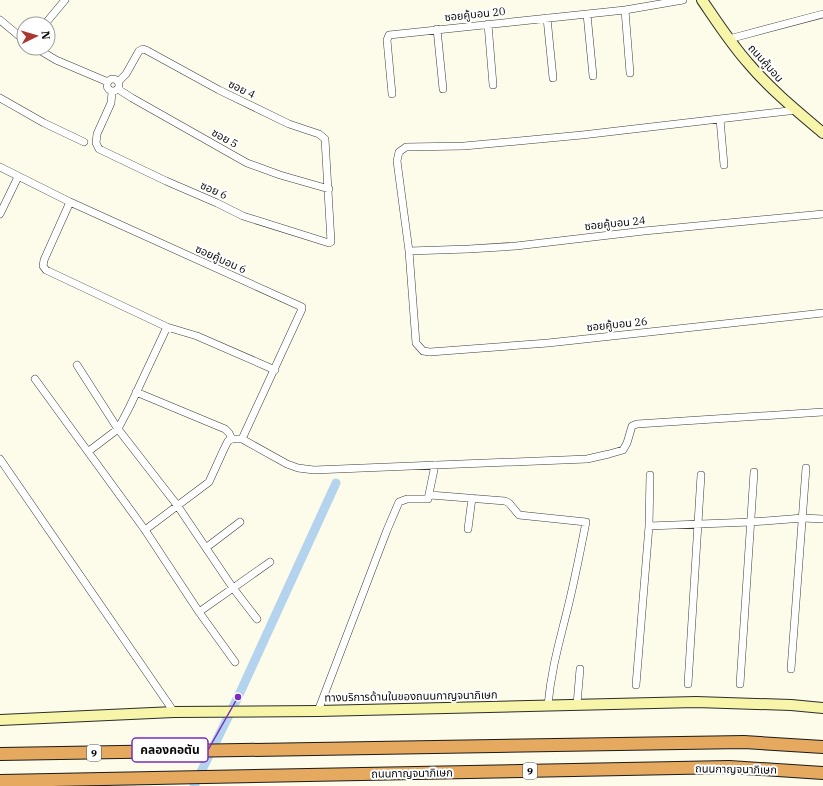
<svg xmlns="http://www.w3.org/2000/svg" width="823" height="786" viewBox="0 0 823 786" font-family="'IBM Plex Serif','Noto Sans Thai',serif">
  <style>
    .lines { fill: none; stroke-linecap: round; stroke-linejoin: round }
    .canal { stroke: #b3d3ef; stroke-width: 9 }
    .minor-casing { stroke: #3d3d3d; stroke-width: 8 }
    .secondary-casing { stroke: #2c2c2c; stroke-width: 12 }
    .motorway-casing { stroke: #1b1b1b; stroke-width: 14 }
    .minor { stroke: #fff; stroke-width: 7 }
    .secondary { stroke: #f6f5aa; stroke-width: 10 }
    .motorway { stroke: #e5a95f; stroke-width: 12 }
    .labels { text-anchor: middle; stroke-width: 4; stroke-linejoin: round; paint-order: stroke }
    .shield { fill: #fff; stroke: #545454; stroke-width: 1 }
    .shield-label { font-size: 10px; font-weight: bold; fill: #0a0a0a }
    .street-label { font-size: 11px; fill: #0a0a0a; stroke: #fff }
    .leader { fill: none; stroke: #7b2cbf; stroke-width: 1.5 }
    .callout-dot { fill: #7b2cbf; stroke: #fff; stroke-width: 1.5 }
    .callout { fill: #fff; stroke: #7b2cbf; stroke-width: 1.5 }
    .callout-label { font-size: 12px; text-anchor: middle; font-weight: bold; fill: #0a0a0a }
  </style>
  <rect width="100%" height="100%" fill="#fdfbe9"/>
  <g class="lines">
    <path class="canal" d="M194 786 238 697 336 483"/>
    <defs>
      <path id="minor" d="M625 10 630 73
        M587 14 593 76
        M547 18 553 78
        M0 20 24 40
        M45 24 65 0
        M488 24 493 85
        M437 29 443 89
        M729 39 823 14
        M36 48 56 60 108 82
        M107 85a6 6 0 1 1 12 0a6 6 0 1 1-12 0Z
        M118 89 132 98 247 163 280 175 329 189
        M112 92 111 103 97 134 96 143 99 149 166 181 217 203 243 216 329 243 331 242 325 139 319 134 289 124 219 90 146 50 143 49 139 51 126 74 118 82
        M392 94 387 40 389 35 625 10 683 0
        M0 98 44 123 84 142
        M797 110 582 135 464 146 406 147 399 152 397 161 409 251 416 343 423 351 430 352 548 343 823 313
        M720 119 724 165
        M0 167 70 202 302 307V309L242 439
        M70 202 44 260 43 266 46 270 167 327 197 336 275 370
        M0 214 18 177
        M409 251 469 249 516 246 644 231 823 214
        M77 365 118 429 177 505 233 588 257 619
        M35 379 145 530 199 612 235 662
        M136 392 225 429 229 433 232 439
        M89 451 118 429 130 406 167 327
        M0 459 174 712
        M430 495 505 501 509 503 519 515 586 522C580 553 574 584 566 615 558 647 551 672 548 705
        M649 526 751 522 803 518 823 519
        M468 529 472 498
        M145 530 209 482 224 449 228 441 232 439H242L287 464 298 468 314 470 587 459 609 454 623 450 627 443 632 426 637 424 823 412
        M207 547 240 522
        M199 612 270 562
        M791 669 806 468
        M688 684 701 475
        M740 684 754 472
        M636 685 649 526 650 475
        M577 704 580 669
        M318 711 387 530 399 502 407 499H428L435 465"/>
      <path id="secondary" d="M702 0C717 22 731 44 749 64 771 90 797 111 823 133
        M0 720 174 712 318 711 696 702 791 705 823 708"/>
      <path id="motorway" d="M0 754 744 742 823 747
        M0 781 729 767 823 773"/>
    </defs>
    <use href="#minor" class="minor-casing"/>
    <use href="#secondary" class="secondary-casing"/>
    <use href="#motorway" class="motorway-casing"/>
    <use href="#minor" class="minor"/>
    <use href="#secondary" class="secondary"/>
    <use href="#motorway" class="motorway"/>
  </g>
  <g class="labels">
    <g class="shield">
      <rect x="87" y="745" width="14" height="16" rx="3"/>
      <rect x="523" y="763" width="14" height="16" rx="3"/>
    </g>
    <g class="shield-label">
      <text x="94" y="757">9</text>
      <text x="530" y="775">9</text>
    </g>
    <g class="street-label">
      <text transform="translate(475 14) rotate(-6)" y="4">ซอยคู้บอน 20</text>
      <text transform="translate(766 63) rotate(48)" y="4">ถนนคู้บอน</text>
      <text transform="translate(242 89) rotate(26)" y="4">ซอย 4</text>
      <text transform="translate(225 138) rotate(29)" y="4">ซอย 5</text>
      <text transform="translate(214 190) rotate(24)" y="4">ซอย 6</text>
      <text transform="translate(615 223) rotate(-6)" y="4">ซอยคู้บอน 24</text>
      <text transform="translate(221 259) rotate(24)" y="4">ซอยคู้บอน 6</text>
      <text transform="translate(617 324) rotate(-6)" y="4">ซอยคู้บอน 26</text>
      <text transform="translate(411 696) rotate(-1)" y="4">ทางบริการด้านในของถนนกาญจนาภิเษก</text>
      <text transform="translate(736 769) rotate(1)" y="4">ถนนกาญจนาภิเษก</text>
      <text transform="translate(412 773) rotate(-1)" y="4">ถนนกาญจนาภิเษก</text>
    </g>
  </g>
  <path class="leader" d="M238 697L208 750"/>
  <circle class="callout-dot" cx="238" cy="697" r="4"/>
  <rect class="callout" x="132" y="738" width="76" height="24" rx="4"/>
  <g class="callout-label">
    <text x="170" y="754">คลองคอตัน</text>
  </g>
  <g transform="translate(36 36) rotate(85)"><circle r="19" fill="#ffffff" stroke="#9d9d9d"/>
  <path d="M0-3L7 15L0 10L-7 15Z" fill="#ab3731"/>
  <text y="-6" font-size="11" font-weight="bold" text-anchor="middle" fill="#0a0a0a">N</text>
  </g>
</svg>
